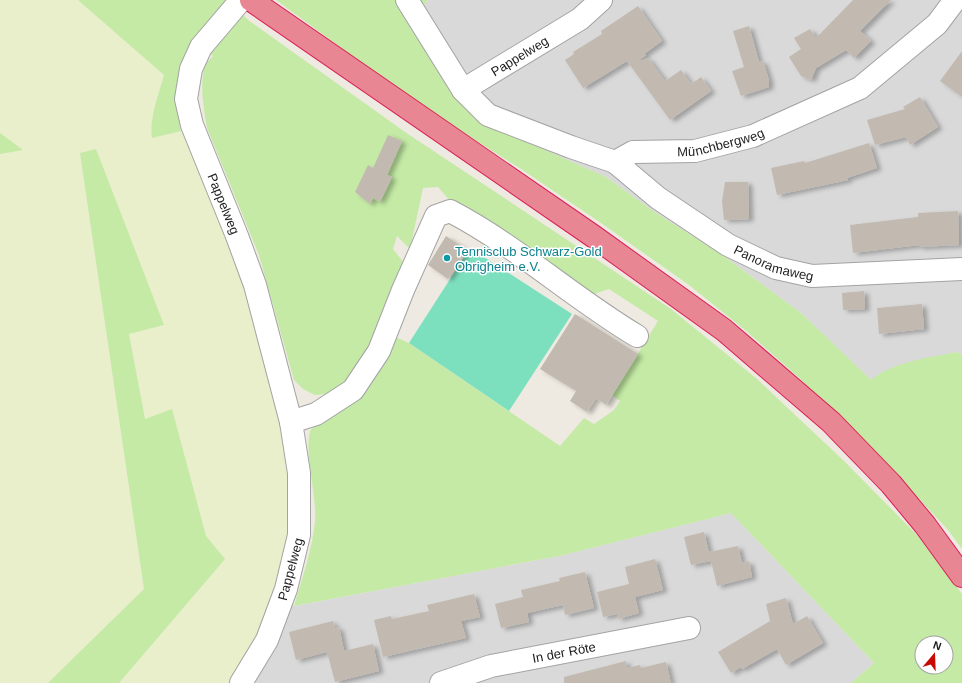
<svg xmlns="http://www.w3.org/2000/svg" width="962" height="683" viewBox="0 0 962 683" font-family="Helvetica,sans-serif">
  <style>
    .residential { fill: #dad9d9 }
    .farmland { fill: #e9eecb }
    .grass { fill: #c4eaa5; fill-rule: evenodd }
    .pitch { fill: #7ce0be }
    .building { fill: #c2bab1; filter: url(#shadow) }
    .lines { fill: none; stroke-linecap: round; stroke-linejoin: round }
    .minor-casing { stroke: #a3a3a3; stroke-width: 24 }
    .highway-casing { stroke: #db1f57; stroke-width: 24 }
    .minor { stroke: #fff; stroke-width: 22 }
    .highway { stroke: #e88694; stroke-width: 22 }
    .culture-dot { fill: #0f9aa8; stroke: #fff; stroke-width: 1.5 }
    .labels { text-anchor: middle; stroke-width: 3; stroke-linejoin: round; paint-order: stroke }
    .street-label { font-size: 13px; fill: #1c1c1c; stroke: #fff }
    .culture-label { font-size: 13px; fill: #0d838f; stroke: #fff; text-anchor: start }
  </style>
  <defs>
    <filter id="shadow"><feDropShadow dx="4.5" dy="2.5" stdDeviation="2" flood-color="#0004"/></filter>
  </defs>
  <rect width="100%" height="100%" fill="#eeeae1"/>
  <path class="residential" d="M428 0H962V355L957 352 878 375 871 381 801 313 718 252 656 213 606 177 475 119 411 19Z
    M731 513 874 663 851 683H231L277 599 295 606 559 556Z"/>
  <path class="farmland" d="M0 0H78L164 75 154 110 152 138 181 131 190 143 249 291 272 380 292 491V524L277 599 231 683H119L225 559 206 537 172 410 145 419 129 334 164 325 80 153 144 589 48 683H0V154L22 150 0 133Z"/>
  <path class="grass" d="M78 0H228L248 20 405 132 671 309 757 379 844 461 921 539 962 594V683H851L874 663 731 513 559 556 294 606C302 579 312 550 315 522 317 493 304 456 310 431L393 336 409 343 560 446 584 418 594 424 614 410 620 401 612 395 658 321 609 289 588 296 451 202 438 187 423 188 410 249 397 236 393 249 408 268 381 329 343 389 327 394 315 395 303 389 294 380 259 255 207 128C204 111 199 83 205 66 206 63 210 59 213 56L192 42C176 72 174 98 181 131L152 138C149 118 159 94 164 75ZM922 643H946V667H922Z
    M276 0H428L412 19 448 79 475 119 606 177 656 213 718 252 801 313 871 380C895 361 928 358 957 352L962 355V549L948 530 873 449 798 377 745 330 689 285 601 223 518 167 415 102Z
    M0 133 23 150 0 154Z
    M96 149 164 325 129 334 145 419 172 409 206 536 225 559 119 683H48L144 589 80 153Z"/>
  <path class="pitch" d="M470 248 572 314 509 411 409 343Z"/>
  <path class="building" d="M853 0H891L860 31 871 41 854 58 846 50 816 68 811 80 801 76 789 57 801 49 794 38 810 29 816 38Z
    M638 6 662 41 644 54 646 55 637 62 648 58 665 81 681 70 691 84 701 77 711 91 670 120 627 61 583 88 565 60 574 54 573 52 602 34 601 31Z
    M749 26 759 62 763 61 769 80V87L741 96 732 71 744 67 733 31Z
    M962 51V97L940 81Z
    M920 97 938 127 910 145 906 137 875 145 867 120 905 109 903 107Z
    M388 135 402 141 387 175 392 177 380 202 373 198 370 204 355 192 368 165 373 168Z
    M869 143 877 168 847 178 848 180 777 195 771 168 804 161 805 163Z
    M725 182H748L749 219 724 220 722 201Z
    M958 211 959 245 919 247V245L853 253 850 225 918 217V213Z
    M446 236 467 250 448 279 428 265Z
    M864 291 865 309 843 310 842 293Z
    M922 304 924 329 879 334 877 308Z
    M575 314 638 354 606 405 596 398 587 412 570 401 576 391 540 369Z
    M704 532 711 561 691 565 684 537Z
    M738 546 742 563 749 561 752 577 717 586 709 552Z
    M655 559 663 590 635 597 639 613 618 619 617 614 603 617 597 592 629 584 625 567Z
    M585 572 594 608 565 615 563 605 527 613 529 622 501 628 495 604 523 597 521 590 560 581 559 578Z
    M474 594 480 617 461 621 466 638 383 657 374 620 391 616 392 619 429 611 427 605Z
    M786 598 793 624 807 616 823 643 786 665 777 649 742 669 741 667 731 673 718 652 770 621 766 604Z
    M333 621 335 628 339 627 344 651 373 644 379 671 335 682 327 652 296 660 289 632Z
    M626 661 627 668 640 665 641 668 666 662 671 683H564V677Z"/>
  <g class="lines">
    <defs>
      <g id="minor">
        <path id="s1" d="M241 0 201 47 191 69 186 99 192 125 237 236 255 285 291 422 299 473V535L286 589 267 640 241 683"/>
        <path id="s2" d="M407 0 463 90 580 19 601 0"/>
        <path id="s3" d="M463 90 488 115 571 147 615 162 633 152 695 151 753 136 860 88 937 24 955 0"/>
        <path id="s4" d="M615 162 658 198 728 245 776 268 812 276 962 269"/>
        <path d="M291 422 316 414 353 390 379 351 403 290 436 216 450 211C517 246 573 298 637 336"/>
        <path id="s5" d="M441 683 491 666 689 628"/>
      </g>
      <path id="highway" d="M251 0 593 236 724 330 831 422 891 484 925 525 962 576"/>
    </defs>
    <use href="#minor" class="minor-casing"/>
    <use href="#highway" class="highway-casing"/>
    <use href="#minor" class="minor"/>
    <use href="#highway" class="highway"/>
  </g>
  <circle class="culture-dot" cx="447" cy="258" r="4"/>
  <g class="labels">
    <g class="street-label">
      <text dy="5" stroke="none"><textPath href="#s2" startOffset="172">Pappelweg</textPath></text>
      <text dy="5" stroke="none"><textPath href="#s3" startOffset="280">Münchbergweg</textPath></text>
      <text dy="5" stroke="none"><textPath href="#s1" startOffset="228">Pappelweg</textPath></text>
      <text dy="5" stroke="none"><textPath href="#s4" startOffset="190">Panoramaweg</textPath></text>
      <text transform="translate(290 569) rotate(-75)" y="5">Pappelweg</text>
      <text dy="5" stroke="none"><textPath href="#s5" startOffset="127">In der Röte</textPath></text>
    </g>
    <g class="culture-label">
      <text x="455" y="256">Tennisclub Schwarz-Gold<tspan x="455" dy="15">Obrigheim e.V.</tspan></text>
    </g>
  </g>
  <g transform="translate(934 655) rotate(19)"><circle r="19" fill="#ffffff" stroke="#a4a4a4"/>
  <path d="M0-3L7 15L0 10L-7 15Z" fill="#c80900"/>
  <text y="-6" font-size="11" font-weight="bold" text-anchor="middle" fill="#1c1c1c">N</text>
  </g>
</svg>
